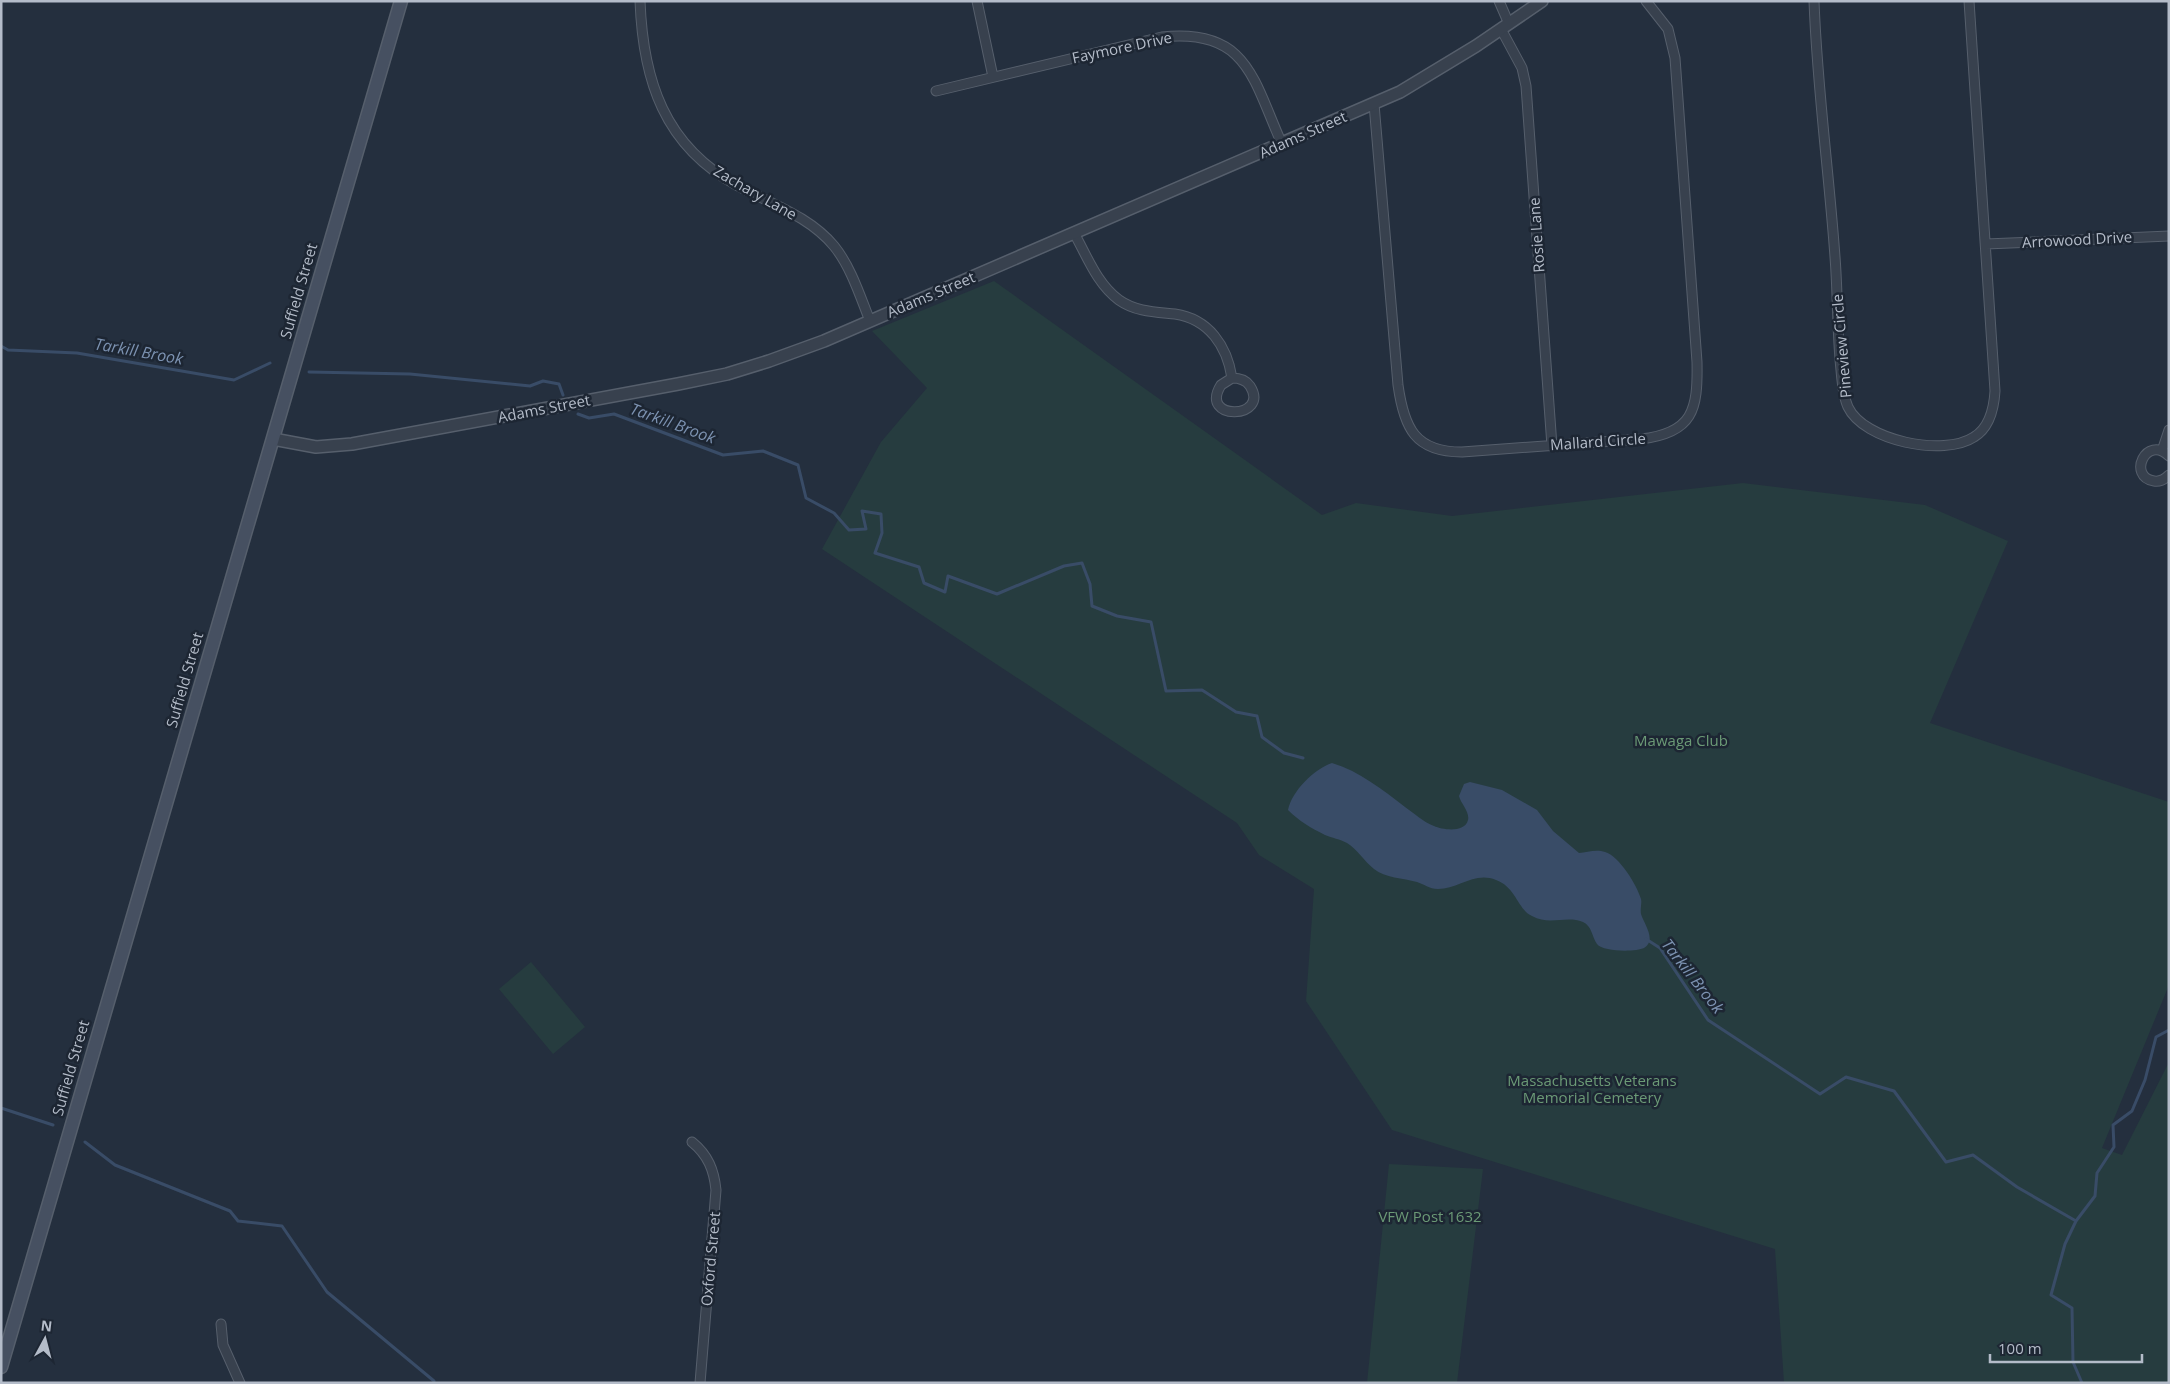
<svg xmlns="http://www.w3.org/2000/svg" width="2170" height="1384" viewBox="0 0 2170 1384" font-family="'Open Sans',sans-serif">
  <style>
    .green { fill: #263c3f }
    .water { fill: #394c67 }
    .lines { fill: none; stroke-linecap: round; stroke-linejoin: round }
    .stream { stroke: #394c67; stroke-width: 3 }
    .minor-casing { stroke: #565f6c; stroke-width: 11 }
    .tertiary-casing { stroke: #565f6c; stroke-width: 14 }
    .secondary-casing { stroke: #565f6c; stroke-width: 15 }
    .minor { stroke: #38414e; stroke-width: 9 }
    .tertiary { stroke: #38414e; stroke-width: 11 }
    .secondary { stroke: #465061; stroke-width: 12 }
    .labels { text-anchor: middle; stroke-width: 5; stroke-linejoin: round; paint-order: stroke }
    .street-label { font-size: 15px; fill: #b4bcc9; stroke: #1d2633 }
    .park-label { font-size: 15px; fill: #6b9a76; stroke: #1d2633 }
    .water-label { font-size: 16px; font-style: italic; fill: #7c92b1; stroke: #1d2633 }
  </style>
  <rect width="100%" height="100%" fill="#242f3e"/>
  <path class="green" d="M994 281 1322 515 1356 503 1452 516 1743 483 1925 505 2008 541 1930 723 2169 802V985L2102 1148 2122 1155 2169 1062V1383H1784L1775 1249 1392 1130 1306 1001 1314 889 1259 855 1237 823 822 549 881 442 927 388 872 331Z
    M531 962 585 1027 553 1054 499 989Z
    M1389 1164 1483 1169 1457 1383H1367Z"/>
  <path class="water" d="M1332 763C1359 771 1383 790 1405 807 1414 813 1423 822 1434 826 1443 830 1465 833 1468 820 1470 812 1461 804 1459 796L1464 784 1470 782 1502 790 1537 810 1553 831 1579 853C1587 852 1597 849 1605 852 1619 856 1637 885 1641 899 1642 903 1640 909 1641 914 1644 924 1657 940 1644 948 1636 952 1603 952 1597 944 1592 937 1592 926 1583 922 1566 915 1550 926 1532 916 1518 910 1516 887 1496 880 1475 871 1458 889 1438 889 1429 889 1424 884 1417 882 1403 878 1385 878 1374 869 1364 861 1357 849 1347 843 1340 839 1332 838 1325 835 1311 828 1299 821 1288 810 1292 791 1314 769 1332 763Z"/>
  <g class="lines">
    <path class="stream" d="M1 346 8 350 77 353 234 380 270 363
      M309 372 410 374 530 386 543 381 559 384 563 395
      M578 414 589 418 614 414 723 455 763 451 798 465 806 498 834 513 849 530 866 529 862 511 881 514 882 533 875 553 919 567 924 583 945 592 948 576 997 594 1064 566 1082 563 1090 584 1092 606 1117 616 1151 622 1166 691 1202 690 1236 712 1257 716 1262 737 1284 753 1303 758
      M1646 939 1660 948 1708 1020 1820 1094 1846 1077 1894 1091 1946 1162 1973 1155 2017 1187 2076 1221
      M1 1108 53 1125
      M85 1142 115 1165 230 1211 238 1221 282 1226 327 1292 434 1381V1383
      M2082 1383 2073 1362 2072 1308 2051 1295 2065 1244 2076 1221 2095 1196 2097 1173 2114 1147 2113 1125 2132 1111 2145 1080 2156 1037 2169 1030"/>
    <defs>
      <path id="minor" d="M640 1C643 80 664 146 738 186 771 204 809 216 834 246 851 267 860 296 870 321
        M977 1 993 77
        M1499 1 1509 24
        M1814 1C1817 87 1829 172 1835 257 1838 295 1837 333 1841 370 1842 382 1843 396 1848 407 1864 441 1944 457 1974 437 1989 428 1994 408 1995 391L1969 1
        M1501 29 1522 68 1526 86 1552 446
        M936 91 1162 37C1248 28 1253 80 1282 144
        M1374 104 1398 385C1404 428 1415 452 1462 452L1641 439C1693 433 1698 410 1697 362L1675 58 1668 29 1646 1
        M1074 233C1087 256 1097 284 1119 300 1136 312 1156 312 1175 314 1209 319 1227 346 1232 378 1239 378 1246 380 1250 386 1271 419 1198 422 1221 385L1232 378
        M1986 244 2169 236
        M2162 451 2169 430
        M2169 456C2146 434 2127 477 2154 481 2160 482 2165 479 2169 475
        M692 1142C708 1155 714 1170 716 1190L700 1383
        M221 1324 223 1345 240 1383"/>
      <path id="tertiary" d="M273 439 316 447 352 444 678 384 727 374 769 361 824 341 1400 92 1476 46 1542 1"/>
      <path id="secondary" d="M1 1367 401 1"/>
    </defs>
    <use href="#minor" class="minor-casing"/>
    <use href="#tertiary" class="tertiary-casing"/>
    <use href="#secondary" class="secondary-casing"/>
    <use href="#minor" class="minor"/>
    <use href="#tertiary" class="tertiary"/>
    <use href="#secondary" class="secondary"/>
  </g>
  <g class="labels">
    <g class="street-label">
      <text transform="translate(1122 48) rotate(-12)" y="5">Faymore Drive</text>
      <text transform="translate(1303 135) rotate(-24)" y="5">Adams Street</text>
      <text transform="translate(755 193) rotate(30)" y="5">Zachary Lane</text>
      <text transform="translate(1537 235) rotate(-94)" y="5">Rosie Lane</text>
      <text transform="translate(2077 240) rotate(-3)" y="5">Arrowood Drive</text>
      <text transform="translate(299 291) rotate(-74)" y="5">Suffield Street</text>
      <text transform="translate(931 295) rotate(-23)" y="5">Adams Street</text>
      <text transform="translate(1842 346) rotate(-95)" y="5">Pineview Circle</text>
      <text transform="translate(544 409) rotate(-11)" y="5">Adams Street</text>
      <text transform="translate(1598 442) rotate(-4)" y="5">Mallard Circle</text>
      <text transform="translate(185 680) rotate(-74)" y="5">Suffield Street</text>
      <text transform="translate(71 1068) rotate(-74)" y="5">Suffield Street</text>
      <text transform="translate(711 1259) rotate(-85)" y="5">Oxford Street</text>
    </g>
    <g class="park-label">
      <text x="1681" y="746">Mawaga Club</text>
      <text x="1592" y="1086">Massachusetts Veterans<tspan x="1592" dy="17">Memorial Cemetery</tspan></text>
      <text x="1430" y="1222">VFW Post 1632</text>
    </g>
    <g class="water-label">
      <text transform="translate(139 351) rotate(10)" y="6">Tarkill Brook</text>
      <text transform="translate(673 423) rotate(20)" y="6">Tarkill Brook</text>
      <text transform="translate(1693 976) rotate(52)" y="6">Tarkill Brook</text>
    </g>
  </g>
  <rect width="2170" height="1384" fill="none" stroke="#b4bcc9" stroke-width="5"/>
  <g transform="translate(45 1339) rotate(7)" stroke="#1d2633" stroke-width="4" paint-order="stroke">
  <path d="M0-4L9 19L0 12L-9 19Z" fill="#b4bcc9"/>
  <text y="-8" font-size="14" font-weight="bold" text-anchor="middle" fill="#b4bcc9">N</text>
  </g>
  <path d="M1990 1354v8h152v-8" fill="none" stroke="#b4bcc9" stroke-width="2.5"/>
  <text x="1998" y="1354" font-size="15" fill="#b4bcc9" stroke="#1d2633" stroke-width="4" paint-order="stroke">100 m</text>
</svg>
